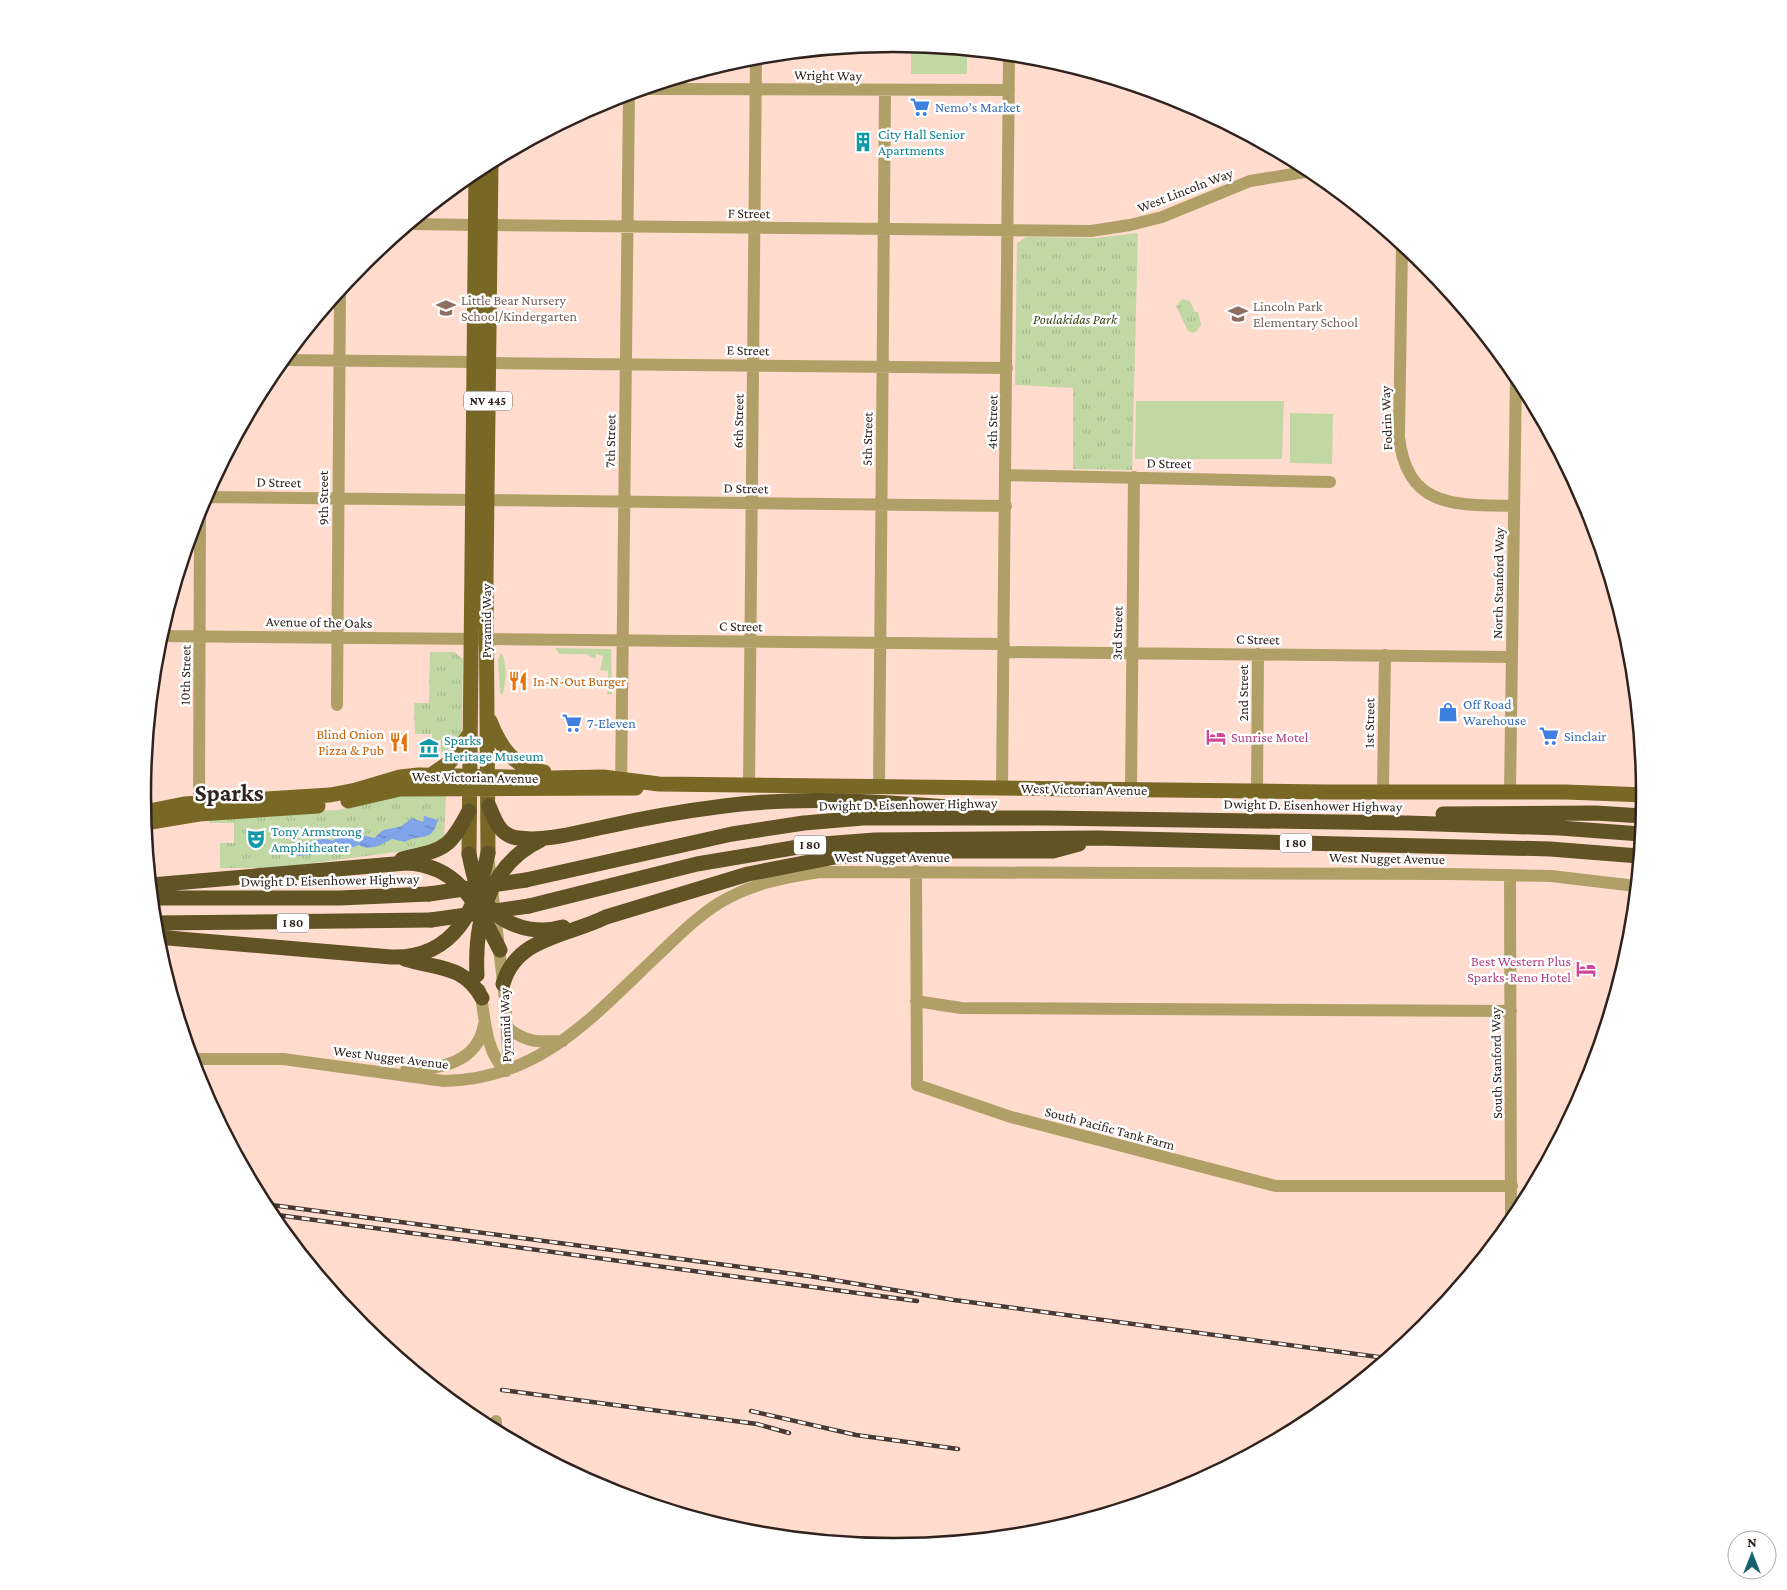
<svg xmlns="http://www.w3.org/2000/svg" width="1787" height="1590" viewBox="0 0 1787 1590" font-family="'Crimson Pro',serif">
  <style>
    .green { fill: #c1d8a5 }
    .park { fill: url(#park-tufts) }
    .water { fill: url(#water-ripples) }
    .lines { fill: none; stroke-linecap: round; stroke-linejoin: round }
    .minor { stroke: #b0a068; stroke-width: 12 }
    .major { stroke: #796726; stroke-width: 15 }
    .highway { stroke: #615324; stroke-width: 15 }
    .rail-casing { stroke: #483932; stroke-width: 4.5 }
    .rail { stroke: #fff; stroke-width: 2.5; stroke-dasharray: 8; stroke-linecap: butt }
    .highway-bridge { stroke: #615324; stroke-width: 15 }
    .labels { text-anchor: middle; stroke-width: 5; stroke-linejoin: round; paint-order: stroke }
    .shield { fill: #fff; stroke: #6e6562; stroke-width: 1 }
    .shield-label { font-size: 12px; font-weight: bold; fill: #30231e }
    .street-label { font-size: 14px; fill: #30231e; stroke: #fff }
    .shop-label { font-size: 14px; fill: #366cbe; stroke: #fff; text-anchor: start }
    .culture-label { font-size: 14px; fill: #0d838f; stroke: #fff; text-anchor: start }
    .education-label { font-size: 14px; fill: #785e54; stroke: #fff; text-anchor: start }
    .park-label { font-size: 14px; font-style: italic; fill: #364a13; stroke: #fff }
    .food-label { font-size: 14px; fill: #c56008; stroke: #fff; text-anchor: start }
    .hotel-label { font-size: 14px; fill: #b23c85; stroke: #fff; text-anchor: start }
    .town-label { font-size: 24px; font-weight: bold; fill: #30231e; stroke: #fff }
    .rim { fill: none; stroke: #30231e; stroke-width: 2.5 }
  </style>
  <defs>
    <pattern id="park-tufts" width="24" height="20" patternUnits="userSpaceOnUse" patternTransform="scale(1.25)"><rect width="24" height="20" fill="#c1d8a5"/><path d="M3 7l-1-3M5 7V3M7 7l1-3M15 17l-1-3M17 17v-4M19 17l1-3" fill="none" stroke="#a6b98e"/></pattern>
    <pattern id="water-ripples" width="26" height="14" patternUnits="userSpaceOnUse" patternTransform="scale(1.25)"><rect width="26" height="14" fill="#7fa4e9"/><path d="M2 4q2-2 4 0t4 0M15 11q2-2 4 0t4 0" fill="none" stroke="#6885bc"/></pattern>
  </defs>
  <rect width="100%" height="100%" fill="#ffdccd"/>
  <path class="green" d="M911 45 967 51V74H911Z
    M1136 401H1284L1282 459H1135Z
    M1290 413 1333 414 1332 464 1290 463Z
    M555 648 611 649 612 694H607L608 671 600 670 603 656 596 654 595 659 586 654H560Z
    M501 653C508 662 506 686 502 695L500 693 498 661Z"/>
  <path class="park" d="M1138 233 1132 470 1073 469V388L1015 385 1017 243 1026 237 1096 238Z
    M1182 299 1190 301 1195 312H1198L1201 325 1197 331 1193 333 1188 331 1176 306Z
    M430 652H454L463 659 462 730 452 754 441 753V740H432V734H415L414 703H429Z
    M446 795 444 838 427 848 276 868H220V843H234V823H209V820L284 811 339 810 396 796Z"/>
  <path class="water" d="M424 816 438 820C431 845 420 832 405 842L392 839C382 844 370 852 359 845L339 852 297 856 303 844C312 841 324 836 332 841L339 836 353 833 375 838C386 824 390 832 403 825 406 823 409 820 412 818L423 822Z"/>
  <g class="lines">
    <path class="minor" d="M646 89 1009 90
      M411 224 475 225
      M490 225 1091 231 1130 225 1162 217 1250 181 1311 171
      M1402 245 1399 437C1407 509 1457 505 1514 506
      M283 360 473 362
      M489 363 1007 368
      M1006 475 1330 482
      M205 497 472 500
      M487 500 1006 506
      M160 636 1004 644
      M1004 652 1512 657
      M337 705 340 291
      M749 786 756 57
      M879 787 885 91
      M621 788 629 94
      M1002 788 1009 55
      M1131 790 1134 477
      M1257 791 1258 654
      M1383 791 1385 655
      M1510 792 1516 375
      M199 812 200 506
      M488 855 505 999 508 1051 506 1071
      M916 871 917 1085 1011 1117 1276 1186H1512
      M1510 875 1511 1220
      M480 990C485 1017 485 1052 506 1071
      M916 1001 961 1008 1511 1011
      M507 1027C525 1043 540 1042 563 1041
      M192 1059H283L444 1081C541 1079 593 1016 659 954 678 936 697 917 719 903 750 884 785 877 820 872L1449 874 1551 876 1636 886
      M406 1070C440 1069 478 1063 484 1024
      M496 1421V1430"/>
    <path class="major" d="M490 721C500 746 514 769 544 772
      M431 775 450 762 470 733
      M348 801 400 789 636 788
      M144 812 184 804 330 795 356 790 400 777 419 775 551 778 603 777 659 784 1326 792H1566L1645 795
      M145 823 199 814 318 806
      M488 853 486 578 491 163
      M469 854 476 171"/>
    <path class="highway" d="M489 806C495 821 500 836 518 838 545 842 578 832 604 827 644 818 684 811 724 806 807 795 892 803 975 809
      M1443 814 1595 813 1643 816
      M469 854C472 867 474 883 481 895 496 924 532 936 563 927
      M402 859C444 849 448 851 469 811
      M526 880 732 834 804 823 863 818H1046L1407 823 1560 828 1641 834
      M151 885 406 863C461 865 478 908 500 950
      M152 898H340L429 894
      M529 906 697 864 810 845 875 840 1097 838 1550 849 1639 856
      M155 923 431 920
      M156 937 391 957C456 959 477 907 488 853
      M405 959C438 969 464 965 482 998
      M477 975C474 922 489 864 541 840
      M503 984C516 937 568 936 606 917L748 874 835 857 911 851H1053L1079 844"/>
    <defs>
      <path id="rail" d="M264 1204 809 1276 954 1300 1386 1358
        M270 1214 917 1301
        M502 1390 757 1424 789 1433
        M751 1411 856 1435 958 1449"/>
    </defs>
    <use href="#rail" class="rail-casing"/>
    <use href="#rail" class="rail"/>
    <path class="highway-bridge" d="M429 894 526 880
      M431 920 529 906"/>
  </g>
  <defs>
    <symbol id="supermarket-bare" viewBox="-9 -9 18 18"><path d="M-6-5.5h2.5l.6 2H6L4.5 2H-2.5L-4.4-4H-6ZM-1.5 3.2a1.3 1.3 0 1 0 .1 0ZM3 3.2a1.3 1.3 0 1 0 .1 0Z" fill="#3f7fe0" stroke="#fff" stroke-width="2.5" paint-order="stroke"/></symbol>
    <symbol id="building-bare" viewBox="-9 -9 18 18"><path d="M-4-6H4V6H1V3H-1V6H-4ZM-2.5-4.3h1.7v1.8h-1.7ZM.8-4.3h1.7v1.8H.8ZM-2.5-1h1.7V.8h-1.7ZM.8-1h1.7V.8H.8Z" fill="#0f9aa8" stroke="#fff" stroke-width="2.5" paint-order="stroke"/></symbol>
    <symbol id="school-bare" viewBox="-9 -9 18 18"><path d="M0-5L7-2L0 1L-7-2ZM-4 1L0 2.5L4 1V4Q0 6-4 4Z" fill="#8d6e63" stroke="#fff" stroke-width="2.5" paint-order="stroke"/></symbol>
    <symbol id="restaurant-bare" viewBox="-9 -9 18 18"><path d="M-5-6h1v4h1v-4h1v4h1v-4h1v5L-1.5 .5V6h-2V.5L-5-1ZM5-6V6H3V1.5H1.5Q1.5-4 5-6Z" fill="#e8710a" stroke="#fff" stroke-width="2.5" paint-order="stroke"/></symbol>
    <symbol id="shop-bare" viewBox="-9 -9 18 18"><path d="M-5-2.5h2.3a2.7 3.5 0 0 1 5.4 0H5L5.5 6h-11ZM-1.5-2.5h3a1.5 2.3 0 0 0-3 0Z" fill="#3f7fe0" stroke="#fff" stroke-width="2.5" paint-order="stroke"/></symbol>
    <symbol id="hotel-bare" viewBox="-9 -9 18 18"><path d="M-6-4.5h1.5V1H6V5H4.5V3h-9V5H-6ZM-4 0a1.8 1.8 0 1 1 3.6 0ZM.5 0V-2.5h3Q6-2.5 6 0Z" fill="#d1479c" stroke="#fff" stroke-width="2.5" paint-order="stroke"/></symbol>
    <symbol id="museum-bare" viewBox="-9 -9 18 18"><path d="M0-6L6-3V-2H-6V-3ZM-5-1h2V3h-2ZM-1-1h2V3h-2ZM3-1h2V3H3ZM-6 4H6V6H-6Z" fill="#0f9aa8" stroke="#fff" stroke-width="2.5" paint-order="stroke"/></symbol>
    <symbol id="theatre-bare" viewBox="-9 -9 18 18"><path d="M-5-5.5Q0-4 5-5.5V0Q5 5 0 6Q-5 5-5 0ZM-3.3-2.5H-1v1.5H-3.3ZM1-2.5H3.3v1.5H1ZM-2.8 1Q0 5.5 2.8 1Z" fill="#0f9aa8" stroke="#fff" stroke-width="2.5" paint-order="stroke"/></symbol>
  </defs>
  <g fill-rule="evenodd">
    <use href="#supermarket-bare" x="906" y="93" width="28" height="28"/>
    <use href="#building-bare" x="849" y="128" width="28" height="28"/>
    <use href="#school-bare" x="432" y="294" width="28" height="28"/>
    <use href="#school-bare" x="1224" y="300" width="28" height="28"/>
    <use href="#restaurant-bare" x="504" y="667" width="28" height="28"/>
    <use href="#shop-bare" x="1434" y="698" width="28" height="28"/>
    <use href="#supermarket-bare" x="558" y="709" width="28" height="28"/>
    <use href="#supermarket-bare" x="1535" y="722" width="28" height="28"/>
    <use href="#hotel-bare" x="1202" y="723" width="28" height="28"/>
    <use href="#restaurant-bare" x="385" y="728" width="28" height="28"/>
    <use href="#museum-bare" x="415" y="734" width="28" height="28"/>
    <use href="#theatre-bare" x="242" y="825" width="28" height="28"/>
    <use href="#hotel-bare" x="1572" y="955" width="28" height="28"/>
  </g>
  <g class="labels">
    <g class="shield">
      <rect x="464" y="391.5" width="48" height="19" rx="4"/>
      <rect x="1280" y="833.5" width="32" height="19" rx="4"/>
      <rect x="794" y="835.5" width="32" height="19" rx="4"/>
      <rect x="277" y="913.5" width="32" height="19" rx="4"/>
    </g>
    <g class="shield-label">
      <text x="488" y="405">NV 445</text>
      <text x="1296" y="847">I 80</text>
      <text x="810" y="849">I 80</text>
      <text x="293" y="927">I 80</text>
    </g>
    <g class="street-label">
      <text transform="translate(828 75) rotate(1)" y="5">Wright Way</text>
      <text transform="translate(1185 190) rotate(-21)" y="5">West Lincoln Way</text>
      <text transform="translate(749 213) rotate(1)" y="5">F Street</text>
      <text transform="translate(748 350) rotate(1)" y="5">E Street</text>
      <text transform="translate(1386 418) rotate(-92)" y="5">Fodrin Way</text>
      <text transform="translate(738 421) rotate(-89)" y="5">6th Street</text>
      <text transform="translate(992 422) rotate(-89)" y="5">4th Street</text>
      <text transform="translate(867 439) rotate(-89)" y="5">5th Street</text>
      <text transform="translate(610 441) rotate(-89)" y="5">7th Street</text>
      <text transform="translate(1169 463) rotate(1)" y="5">D Street</text>
      <text transform="translate(279 482) rotate(1)" y="5">D Street</text>
      <text transform="translate(746 488) rotate(1)" y="5">D Street</text>
      <text transform="translate(323 498) rotate(-90)" y="5">9th Street</text>
      <text transform="translate(1498 583) rotate(-89)" y="5">North Stanford Way</text>
      <text transform="translate(486 621) rotate(-90)" y="5">Pyramid Way</text>
      <text transform="translate(319 622) rotate(1)" y="5">Avenue of the Oaks</text>
      <text transform="translate(741 626) rotate(1)" y="5">C Street</text>
      <text transform="translate(1117 633) rotate(-89)" y="5">3rd Street</text>
      <text transform="translate(1258 639) rotate(1)" y="5">C Street</text>
      <text transform="translate(185 675) rotate(-89)" y="5">10th Street</text>
      <text transform="translate(1243 693) rotate(-90)" y="5">2nd Street</text>
      <text transform="translate(1369 723) rotate(-89)" y="5">1st Street</text>
      <text transform="translate(475 777) rotate(1)" y="5">West Victorian Avenue</text>
      <text transform="translate(1084 789) rotate(1)" y="5">West Victorian Avenue</text>
      <text transform="translate(908 804) rotate(-1)" y="5">Dwight D. Eisenhower Highway</text>
      <text transform="translate(1313 805) rotate(1)" y="5">Dwight D. Eisenhower Highway</text>
      <text x="892" y="862">West Nugget Avenue</text>
      <text transform="translate(1387 858) rotate(1)" y="5">West Nugget Avenue</text>
      <text transform="translate(330 880) rotate(-1)" y="5">Dwight D. Eisenhower Highway</text>
      <text transform="translate(505 1025) rotate(-92)" y="5">Pyramid Way</text>
      <text transform="translate(391 1057) rotate(7)" y="5">West Nugget Avenue</text>
      <text transform="translate(1496 1063) rotate(-91)" y="5">South Stanford Way</text>
      <text transform="translate(1110 1128) rotate(15)" y="5">South Pacific Tank Farm</text>
    </g>
    <g class="shop-label">
      <text x="935" y="112">Nemo’s Market</text>
      <text x="1463" y="709">Off Road<tspan x="1463" dy="16">Warehouse</tspan></text>
      <text x="587" y="728">7-Eleven</text>
      <text x="1564" y="741">Sinclair</text>
    </g>
    <g class="culture-label">
      <text x="878" y="139">City Hall Senior<tspan x="878" dy="16">Apartments</tspan></text>
      <text x="444" y="745">Sparks<tspan x="444" dy="16">Heritage Museum</tspan></text>
      <text x="271" y="836">Tony Armstrong<tspan x="271" dy="16">Amphitheater</tspan></text>
    </g>
    <g class="education-label">
      <text x="461" y="305">Little Bear Nursery<tspan x="461" dy="16">School/Kindergarten</tspan></text>
      <text x="1253" y="311">Lincoln Park<tspan x="1253" dy="16">Elementary School</tspan></text>
    </g>
    <g class="park-label">
      <text x="1075" y="324">Poulakidas Park</text>
    </g>
    <g class="food-label">
      <text x="533" y="686">In-N-Out Burger</text>
      <text x="384" y="739" text-anchor="end">Blind Onion<tspan x="384" dy="16">Pizza &amp; Pub</tspan></text>
    </g>
    <g class="hotel-label">
      <text x="1231" y="742">Sunrise Motel</text>
      <text x="1571" y="966" text-anchor="end">Best Western Plus<tspan x="1571" dy="16">Sparks-Reno Hotel</tspan></text>
    </g>
    <g class="town-label">
      <text x="229" y="801">Sparks</text>
    </g>
  </g>
  <path d="M0 0H1787V1590H0ZM893 52H894A742 742 0 0 1 1636 794V796A742 742 0 0 1 894 1538H893A742 742 0 0 1 151 796V794A742 742 0 0 1 893 52Z" fill="#fff" fill-rule="evenodd"/>
  <path class="rim" d="M893 52H894A742 742 0 0 1 1636 794V796A742 742 0 0 1 894 1538H893A742 742 0 0 1 151 796V794A742 742 0 0 1 893 52Z"/>
  <g transform="translate(1752 1555)"><circle r="24" fill="#ffffff" stroke="#aca7a5"/>
  <path d="M0-4L9 19L0 12L-9 19Z" fill="#16626d"/>
  <text y="-8" font-size="14" font-weight="bold" text-anchor="middle" fill="#30231e">N</text>
  </g>
</svg>
